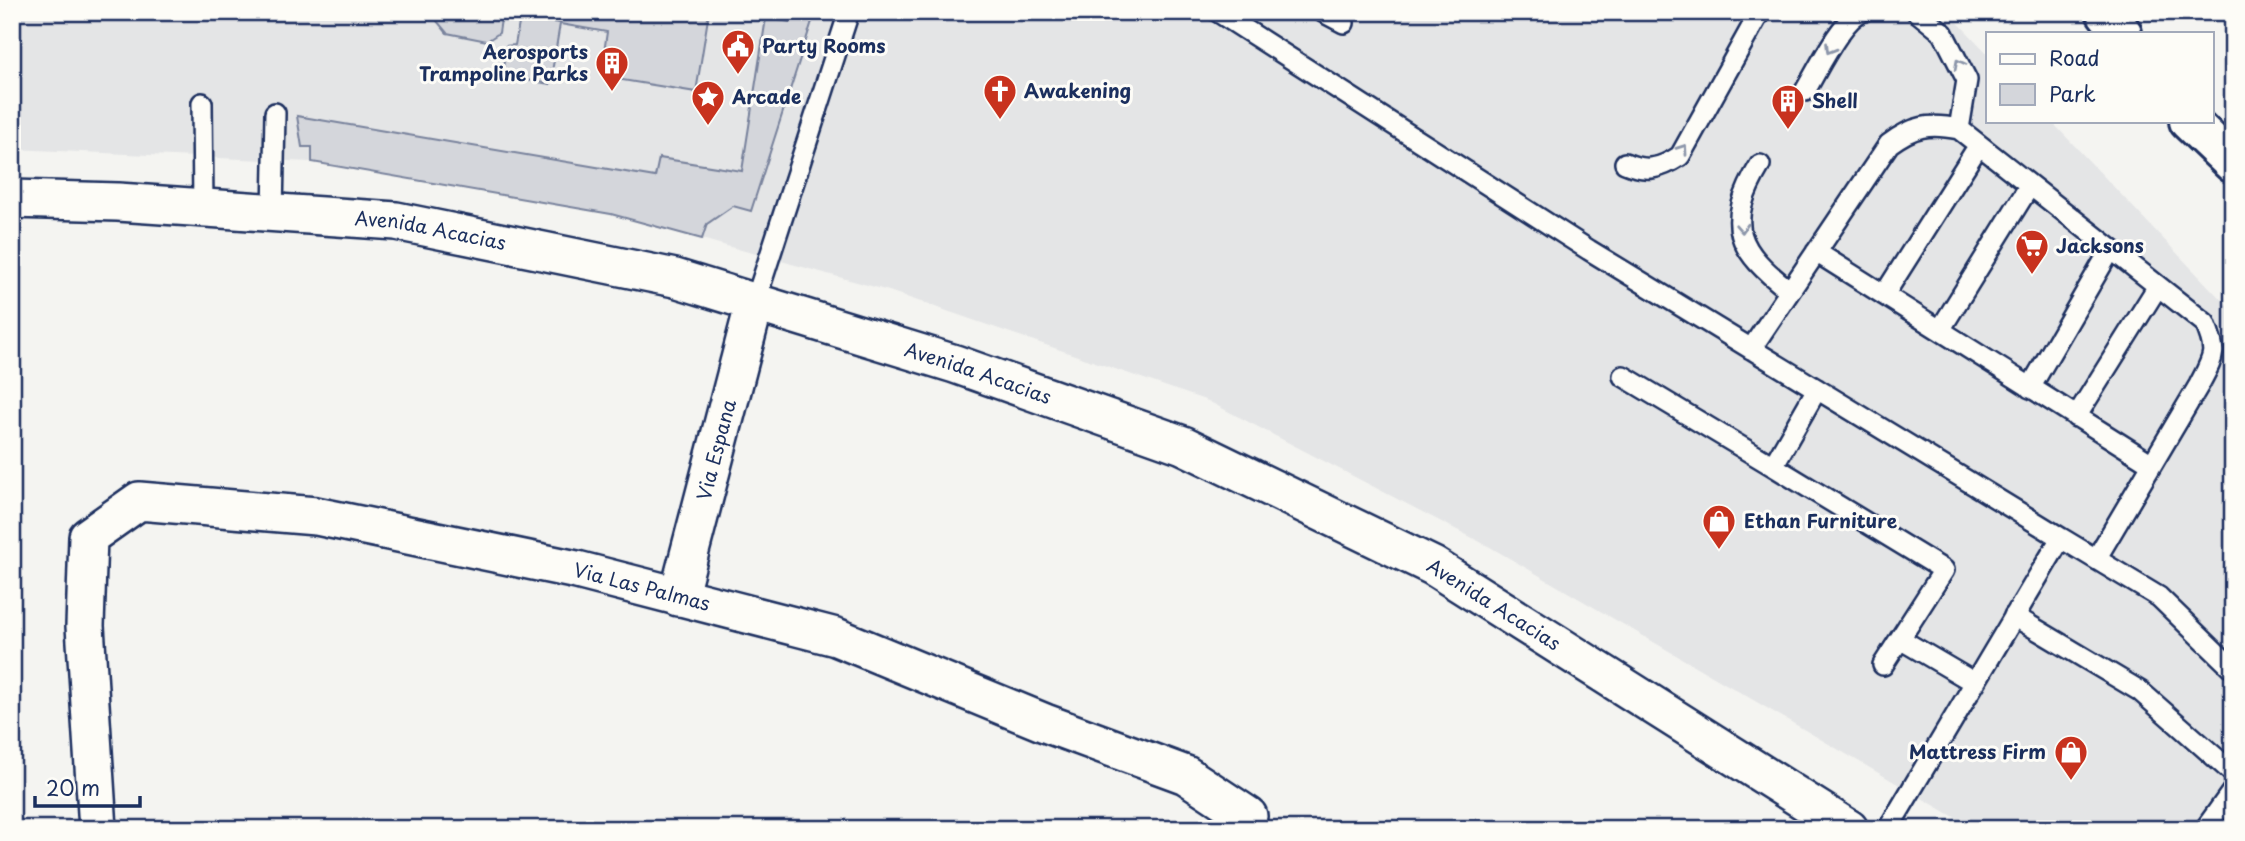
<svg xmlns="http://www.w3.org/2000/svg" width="2245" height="841" viewBox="0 0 2245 841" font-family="'Playpen Sans',sans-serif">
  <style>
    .built { fill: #e4e5e6 }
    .green { fill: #d4d6db; stroke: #78829c; stroke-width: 2 }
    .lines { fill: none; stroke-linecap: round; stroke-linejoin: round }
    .service-casing { stroke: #1b2f5e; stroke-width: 24 }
    .minor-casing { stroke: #1b2f5e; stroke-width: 42 }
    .secondary-casing { stroke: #1b2f5e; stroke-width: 44 }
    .service { stroke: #fdfcf7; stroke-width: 19 }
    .minor { stroke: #fdfcf7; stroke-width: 37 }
    .secondary { stroke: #fdfcf7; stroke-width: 38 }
    .oneway { stroke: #8c96aa }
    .labels { text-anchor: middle; stroke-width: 6; stroke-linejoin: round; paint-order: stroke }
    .poi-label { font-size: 19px; font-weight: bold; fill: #1b2f5e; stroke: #fdfcf7; text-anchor: start }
    .street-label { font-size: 19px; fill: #1b2f5e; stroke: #fdfcf7 }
  </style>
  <rect width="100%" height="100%" fill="#f4f4f1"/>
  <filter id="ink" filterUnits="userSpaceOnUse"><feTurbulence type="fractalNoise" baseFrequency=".0143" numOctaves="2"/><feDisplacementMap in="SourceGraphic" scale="14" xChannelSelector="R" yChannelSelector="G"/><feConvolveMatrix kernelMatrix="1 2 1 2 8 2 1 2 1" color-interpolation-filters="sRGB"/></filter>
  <g filter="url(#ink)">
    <path class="built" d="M12 12H1948L1988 54V121H2051L2233 312V829H1975L1490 547 1208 401 889 291 611 214 312 162 12 149Z
      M2214 12H2233V33Z"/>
    <path class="green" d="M439 12H502L499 33 487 41 447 33 437 21Z
      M556 12H709L696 92 610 78 613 61 603 59 607 32 560 24 550 84 502 76 506 46 515 45 520 18 560 23 561 13Z
      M793 12H815L751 211 733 206 707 224 702 239 611 214 312 162V147H302L297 116 655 177 659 158 742 171 766 18 791 22Z"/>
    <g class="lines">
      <defs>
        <path id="service" d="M1218 12 1589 250 2061 538
          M1323 12 1344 23
          M1917 12 1943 33 1967 80 1959 129
          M1805 91C1816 73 1842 18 1862 12
          M202 103 203 208
          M1625 163C1646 172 1660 169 1680 156L1760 12
          M1760 165C1724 225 1737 250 1790 291
          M273 213 275 113
          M1816 252 2152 464
          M1884 295 1979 145
          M755 302 849 12
          M1940 330 2030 185
          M1751 349 1889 144C1913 126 1929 123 1959 129L2205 323C2218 353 2214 356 2199 385L2096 559
          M1623 376 1773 466
          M2030 388 2111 249
          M1817 389 1773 466 1944 570 1883 665
          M2076 417 2158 286
          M2014 616 2140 691 2233 773
          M1900 639 1975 683
          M1888 829 2061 538 2159 597 2233 669
          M2205 829 2233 790"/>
        <g id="minor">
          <path id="s1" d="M12 199 118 202 396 221 675 278 955 364 1183 445 1433 566 1849 829"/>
          <path id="s2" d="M678 597 755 302"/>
          <path id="s3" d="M98 829 85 626 88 537 139 501 316 516 577 570 836 637 1045 723 1186 775 1248 816 1246 829"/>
        </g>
        <path id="secondary" d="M2106 12 2122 33
          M2189 121 2233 163"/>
      </defs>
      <use href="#service" class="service-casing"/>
      <use href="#minor" class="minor-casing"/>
      <use href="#secondary" class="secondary-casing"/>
      <use href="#service" class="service"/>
      <use href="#minor" class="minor"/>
      <use href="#secondary" class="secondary"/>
    </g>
    <defs><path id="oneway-chevron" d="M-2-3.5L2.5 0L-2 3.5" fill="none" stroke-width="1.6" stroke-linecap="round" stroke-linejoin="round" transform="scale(1.75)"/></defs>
    <g class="oneway">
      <use href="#oneway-chevron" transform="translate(1830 49) rotate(121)"/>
      <use href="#oneway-chevron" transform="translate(1959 64) rotate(-117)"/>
      <use href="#oneway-chevron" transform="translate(1683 149) rotate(-55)"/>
      <use href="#oneway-chevron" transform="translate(1742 228) rotate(87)"/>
    </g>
  </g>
  <defs>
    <symbol id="civic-pin" viewBox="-11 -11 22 30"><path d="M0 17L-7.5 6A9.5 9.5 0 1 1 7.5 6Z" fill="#c8321e" stroke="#fdfcf7"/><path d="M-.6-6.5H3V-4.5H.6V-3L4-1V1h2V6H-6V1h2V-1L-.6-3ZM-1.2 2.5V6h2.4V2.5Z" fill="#fff"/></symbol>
    <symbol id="building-pin" viewBox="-11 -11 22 30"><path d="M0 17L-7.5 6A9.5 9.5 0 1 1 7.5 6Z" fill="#c8321e" stroke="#fdfcf7"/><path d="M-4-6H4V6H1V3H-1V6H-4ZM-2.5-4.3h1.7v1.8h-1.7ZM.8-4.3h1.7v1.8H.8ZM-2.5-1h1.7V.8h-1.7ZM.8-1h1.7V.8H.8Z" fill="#fff"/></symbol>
    <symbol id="church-pin" viewBox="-11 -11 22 30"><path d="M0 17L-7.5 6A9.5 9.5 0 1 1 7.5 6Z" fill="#c8321e" stroke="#fdfcf7"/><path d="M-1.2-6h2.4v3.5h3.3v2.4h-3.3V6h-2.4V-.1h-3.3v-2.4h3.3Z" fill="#fff"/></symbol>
    <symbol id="sight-pin" viewBox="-11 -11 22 30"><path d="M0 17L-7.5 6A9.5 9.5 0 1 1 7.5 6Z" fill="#c8321e" stroke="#fdfcf7"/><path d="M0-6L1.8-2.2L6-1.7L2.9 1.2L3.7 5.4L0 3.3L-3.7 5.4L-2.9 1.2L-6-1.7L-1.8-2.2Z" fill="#fff"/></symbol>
    <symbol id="supermarket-pin" viewBox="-11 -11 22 30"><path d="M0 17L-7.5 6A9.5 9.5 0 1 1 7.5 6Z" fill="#c8321e" stroke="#fdfcf7"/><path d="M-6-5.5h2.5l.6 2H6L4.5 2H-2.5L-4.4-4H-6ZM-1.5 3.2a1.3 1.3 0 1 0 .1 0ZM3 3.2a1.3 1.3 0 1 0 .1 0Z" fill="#fff"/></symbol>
    <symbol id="shop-pin" viewBox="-11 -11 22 30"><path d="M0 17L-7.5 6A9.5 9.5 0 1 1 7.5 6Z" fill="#c8321e" stroke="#fdfcf7"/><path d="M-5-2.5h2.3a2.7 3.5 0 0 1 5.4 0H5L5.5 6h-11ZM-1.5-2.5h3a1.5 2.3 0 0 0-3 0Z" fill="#fff"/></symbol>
  </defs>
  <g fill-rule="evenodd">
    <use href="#civic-pin" x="719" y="27" width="38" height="52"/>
    <use href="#building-pin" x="593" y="44" width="38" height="52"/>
    <use href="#church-pin" x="981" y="72" width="38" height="52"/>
    <use href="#sight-pin" x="689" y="78" width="38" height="52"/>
    <use href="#building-pin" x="1769" y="82" width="38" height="52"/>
    <use href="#supermarket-pin" x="2013" y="227" width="38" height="52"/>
    <use href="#shop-pin" x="1700" y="502" width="38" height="52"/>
    <use href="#shop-pin" x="2052" y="733" width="38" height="52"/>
  </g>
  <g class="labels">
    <g class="poi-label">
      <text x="762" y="53">Party Rooms</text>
      <text x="588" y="59" text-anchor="end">Aerosports<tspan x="588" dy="22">Trampoline Parks</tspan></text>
      <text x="1024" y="98">Awakening</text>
      <text x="732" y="104">Arcade</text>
      <text x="1812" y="108">Shell</text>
      <text x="2056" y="253">Jacksons</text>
      <text x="1744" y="528">Ethan Furniture</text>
      <text x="2046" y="759" text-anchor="end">Mattress Firm</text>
    </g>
    <g class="street-label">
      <text dy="7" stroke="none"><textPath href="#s1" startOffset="420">Avenida Acacias</textPath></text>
      <text dy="7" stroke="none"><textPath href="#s1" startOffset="987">Avenida Acacias</textPath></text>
      <text dy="7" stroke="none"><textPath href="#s2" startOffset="152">Via Espana</textPath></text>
      <text dy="7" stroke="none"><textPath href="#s3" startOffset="866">Via Las Palmas</textPath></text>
      <text dy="7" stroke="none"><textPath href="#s1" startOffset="1554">Avenida Acacias</textPath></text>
    </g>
  </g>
  <rect width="2245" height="841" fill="none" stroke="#fdfcf7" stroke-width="42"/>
  <rect x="21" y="21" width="2203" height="799" fill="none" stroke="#1b2f5e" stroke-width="2.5" filter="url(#ink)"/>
  <rect x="1986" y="32" width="228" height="91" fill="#fdfcf7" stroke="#a3aaba" stroke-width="2"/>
  <rect x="2000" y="54" width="35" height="10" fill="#fdfcf7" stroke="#a3aaba" stroke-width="2"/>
  <text x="2049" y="66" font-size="21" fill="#1b2f5e">Road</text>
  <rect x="2000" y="84" width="35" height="21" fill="#d4d6db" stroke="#a3aaba" stroke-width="2"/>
  <text x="2049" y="102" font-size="21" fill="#1b2f5e">Park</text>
  <path d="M35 796v10h105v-10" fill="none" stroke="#1b2f5e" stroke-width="3.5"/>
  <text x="46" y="796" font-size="21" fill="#1b2f5e" stroke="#fdfcf7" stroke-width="5" paint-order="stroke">20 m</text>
</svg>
